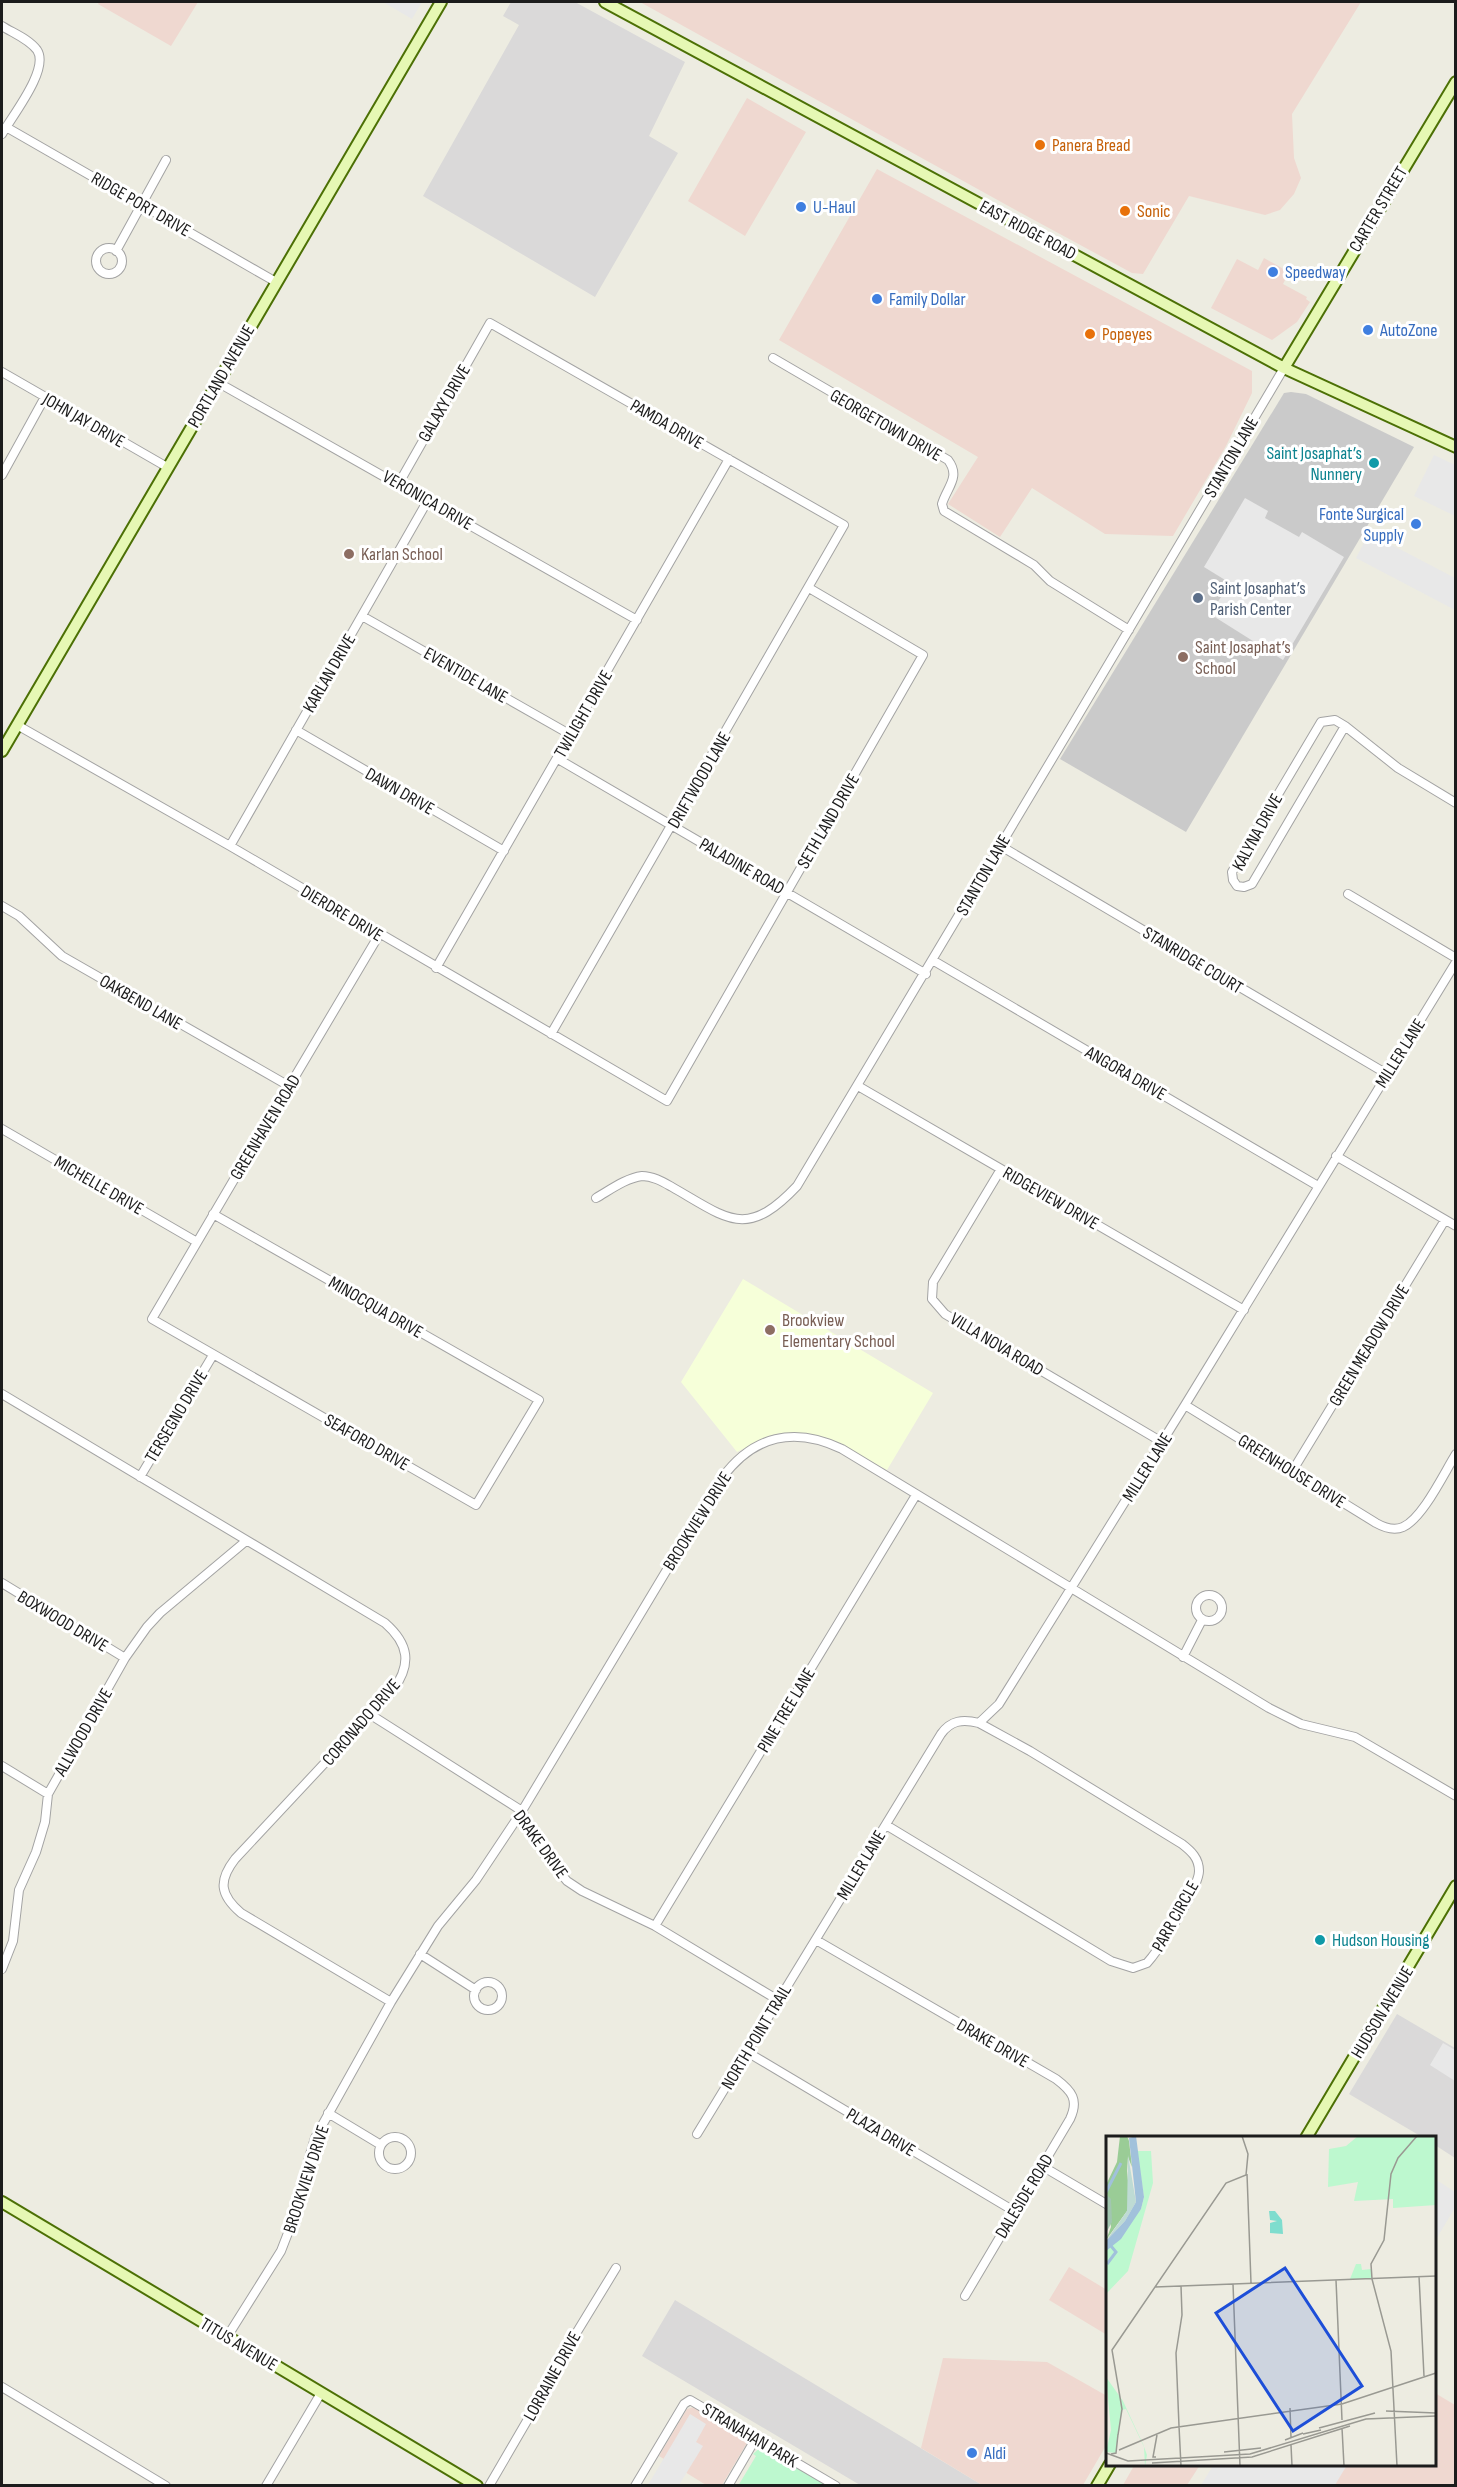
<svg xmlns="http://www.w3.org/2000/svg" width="1457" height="2487" viewBox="0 0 1457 2487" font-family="'Sofia Sans Condensed',sans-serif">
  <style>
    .residential { fill: #dad9d9 }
    .commercial { fill: #efd8d0 }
    .education { fill: #f6ffd9 }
    .religious { fill: #cacaca }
    .park { fill: #bdf8cf }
    .parking { fill: #e8e8e8 }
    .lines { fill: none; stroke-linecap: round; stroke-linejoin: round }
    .street-casing { stroke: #a3a3a3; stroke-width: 10 }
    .secondary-casing { stroke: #4c7005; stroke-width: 14 }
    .street { stroke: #fff; stroke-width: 8 }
    .secondary { stroke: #e6f8b4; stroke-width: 10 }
    .food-dot { fill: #e8710a; stroke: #fff; stroke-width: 2 }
    .shop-dot { fill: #3f7fe0; stroke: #fff; stroke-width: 2 }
    .culture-dot { fill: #0f9aa8; stroke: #fff; stroke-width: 2 }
    .education-dot { fill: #8d6e63; stroke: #fff; stroke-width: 2 }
    .service-dot { fill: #5c6f8a; stroke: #fff; stroke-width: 2 }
    .labels { text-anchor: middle; stroke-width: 6; stroke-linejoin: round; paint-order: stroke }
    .food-label { font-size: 18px; fill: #c56008; stroke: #fff; text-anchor: start }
    .street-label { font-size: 18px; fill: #1c1c1c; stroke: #fff }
    .shop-label { font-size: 18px; fill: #366cbe; stroke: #fff; text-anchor: start }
    .culture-label { font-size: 18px; fill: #0d838f; stroke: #fff; text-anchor: end }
    .education-label { font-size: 18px; fill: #785e54; stroke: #fff; text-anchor: start }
    .service-label { font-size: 18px; fill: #4e5e75; stroke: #fff; text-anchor: start }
    .inset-river { fill: none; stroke: #a1c1db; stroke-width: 3 }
    .inset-road { fill: none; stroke: #999992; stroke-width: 1.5 }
    .view { fill: #1d4ed8; fill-opacity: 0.15; stroke: #1d4ed8; stroke-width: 3 }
    .inset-edge { fill: none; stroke: #1c1c1c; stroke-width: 3 }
  </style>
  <rect width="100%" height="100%" fill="#edece1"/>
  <path class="residential" d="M511 2H575L685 62 649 136 678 153 595 297 423 196 519 25 503 16Z
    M1397 2014 1455 2048V2158L1435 2145 1434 2138 1422 2137 1349 2094Z
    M675 2300 982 2485H860L642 2356Z"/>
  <path class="commercial" d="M99 2H198L171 46 98 4Z
    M640 2H1361L1292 114 1294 158 1301 178 1294 194 1280 210 1265 215 1189 196 1143 274 1132 273 1012 208Z
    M747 98 806 132 745 236 688 201Z
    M877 169 1252 371V393L1226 446 1173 536 1105 534 1032 488 1000 537 948 504 978 457 779 340Z
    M1264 258 1289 272 1283 284 1307 297 1306 299 1310 302 1297 322 1272 340 1211 308 1237 259 1258 270Z
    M1069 2267 1107 2290V2335L1049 2300Z
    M943 2358 1047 2362 1107 2396V2444L1083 2485H982L921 2448Z
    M1435 2393 1455 2405V2485L1203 2486 1215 2465 1434 2464Z
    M694 2407 745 2437 747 2443 722 2485H706L659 2456 687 2409Z
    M1135 2464H1200V2465L1187 2485H1123Z"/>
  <path class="education" d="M743 1279 933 1393 887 1470 828 1438 805 1433H780L768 1436 737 1452 681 1382Z"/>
  <path class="religious" d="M1291 392 1306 394 1414 447 1186 832 1060 759 1284 393Z"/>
  <path class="park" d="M761 2447 765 2448 827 2485 738 2486 756 2456 753 2454Z"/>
  <path class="parking" d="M383 2H422L412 19Z
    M1434 455 1455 465V516L1414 496Z
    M1245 498 1268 511 1265 518 1299 537 1302 532 1344 557 1283 660 1210 614 1230 583 1204 567Z
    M1369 533 1455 578V610L1356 558Z
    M1443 2043 1455 2050V2081L1430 2065Z
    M1435 2179 1455 2192 1456 2206 1435 2241Z
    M690 2414 706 2424 696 2442 703 2446 679 2485H648Z
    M1214 2464H1347V2465L1335 2485H1201Z"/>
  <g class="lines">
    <defs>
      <path id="street" d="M2 26C13 33 29 39 37 50 50 69 12 116 2 134
        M6 127 276 282
        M96 261a13 13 0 1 1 26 0a13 13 0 1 1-26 0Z
        M116 251 166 160
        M773 358 948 460C961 477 947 487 942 504L944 511 1034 565 1050 581 1129 630
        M2 372 167 467
        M217 382 637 620
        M2 475 45 397
        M399 483 490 323 844 525 551 1034
        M362 616 571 735
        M17 725 230 846 667 1101 923 655 809 588
        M1345 726 1335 720 1321 722 1232 872 1233 880 1237 886 1244 887 1252 884 1345 726 1398 768 1456 803
        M296 730 504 851
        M558 759 926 974
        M999 845 1387 1074
        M230 846 428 500
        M1348 894 1456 958
        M2 906 19 916 62 956 289 1086
        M934 961 1318 1186
        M436 968 729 459
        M858 1086 1244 1310
        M2 1129 197 1242
        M1336 1156 1456 1226
        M1001 1169 933 1282 932 1299 945 1314 1162 1442
        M596 1198C610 1190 626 1178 642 1176 653 1176 663 1182 672 1187 728 1219 746 1240 797 1186 961 914 1122 641 1284 368
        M213 1214 539 1400 476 1505 152 1319C227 1191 303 1062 379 935
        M2 1394 385 1623C409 1644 412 1664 393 1690L235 1859C218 1881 220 1895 241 1913L391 2002
        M1185 1405 1376 1523C1385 1528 1394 1531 1403 1527 1423 1518 1444 1473 1456 1454
        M1293 1470 1445 1220
        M140 1477 213 1355
        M2 1583 125 1658
        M1196 1608a13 13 0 1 1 26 0a13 13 0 1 1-26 0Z
        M1183 1657 1202 1620
        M371 1715 522 1811 545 1855 567 1881 582 1891 655 1926 778 2000
        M2 1766 48 1794
        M886 1825 1111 1961 1133 1968 1147 1963 1152 1957C1163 1943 1199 1887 1199 1871 1199 1858 1191 1851 1182 1844L1030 1751 979 1723
        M655 1926 916 1495
        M816 1940 1056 2079C1072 2091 1079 2100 1070 2119L965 2296
        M420 1954 476 1990
        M2 1969 13 1941 19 1890 36 1852 45 1822 48 1794 125 1658 147 1627 160 1613 246 1541
        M474 1996a14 14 0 1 1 28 0a14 14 0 1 1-28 0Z
        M747 2052 1014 2211
        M328 2113 381 2145
        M697 2134 941 1734C951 1720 963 1719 979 1723L999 1704 1185 1405 1456 962
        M379 2153a16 16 0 1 1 32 0a16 16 0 1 1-32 0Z
        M1042 2166 1108 2205
        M227 2337 281 2251 300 2202 309 2158 315 2138 391 2002 438 1926 476 1880 522 1811 722 1478C753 1436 794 1426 842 1449L1269 1708 1301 1724 1355 1737 1456 1796
        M2 2387 166 2486
        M266 2486 321 2393
        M489 2486 535 2407 547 2381 616 2268
        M635 2486 684 2404 690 2400 836 2486
        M728 2486 756 2438"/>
      <path id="secondary" d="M605 2 1284 368 1456 447
        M1284 368 1456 82
        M2 751 441 2
        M1306 2138 1456 1886
        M2 2202 477 2486
        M1097 2486 1110 2464"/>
    </defs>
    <use href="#street" class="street-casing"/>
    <use href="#secondary" class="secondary-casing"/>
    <use href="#street" class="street"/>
    <use href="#secondary" class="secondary"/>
  </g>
  <g class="food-dot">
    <circle cx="1040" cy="145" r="6"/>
    <circle cx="1125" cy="211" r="6"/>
    <circle cx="1090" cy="334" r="6"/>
  </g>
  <g class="shop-dot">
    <circle cx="801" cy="207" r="6"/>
    <circle cx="1273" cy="272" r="6"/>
    <circle cx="877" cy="299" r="6"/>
    <circle cx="1368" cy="330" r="6"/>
    <circle cx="1416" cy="524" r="6"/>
    <circle cx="972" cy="2453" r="6"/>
  </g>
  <g class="culture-dot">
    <circle cx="1374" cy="463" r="6"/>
    <circle cx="1320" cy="1940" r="6"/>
  </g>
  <g class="education-dot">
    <circle cx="349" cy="554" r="6"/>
    <circle cx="1183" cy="657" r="6"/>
    <circle cx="770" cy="1330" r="6"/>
  </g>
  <circle class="service-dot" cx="1198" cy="598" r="6"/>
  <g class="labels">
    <g class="food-label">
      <text x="1052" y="151">Panera Bread</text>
      <text x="1137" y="217">Sonic</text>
      <text x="1102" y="340">Popeyes</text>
    </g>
    <g class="street-label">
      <text transform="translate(141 204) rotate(30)" y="6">RIDGE PORT DRIVE</text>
      <text transform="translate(1378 209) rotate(-59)" y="6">CARTER STREET</text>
      <text transform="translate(1028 230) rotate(28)" y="6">EAST RIDGE ROAD</text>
      <text transform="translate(221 376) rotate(-60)" y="6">PORTLAND AVENUE</text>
      <text transform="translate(444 403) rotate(-60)" y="6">GALAXY DRIVE</text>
      <text transform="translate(84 420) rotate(30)" y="6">JOHN JAY DRIVE</text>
      <text transform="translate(667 424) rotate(30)" y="6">PAMDA DRIVE</text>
      <text transform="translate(886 425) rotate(30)" y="6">GEORGETOWN DRIVE</text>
      <text transform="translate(1231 457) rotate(-60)" y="6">STANTON LANE</text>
      <text transform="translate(428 500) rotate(30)" y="6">VERONICA DRIVE</text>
      <text transform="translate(329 673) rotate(-60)" y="6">KARLAN DRIVE</text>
      <text transform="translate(466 675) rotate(30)" y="6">EVENTIDE LANE</text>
      <text transform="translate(583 714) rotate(-60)" y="6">TWILIGHT DRIVE</text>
      <text transform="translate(699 780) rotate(-60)" y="6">DRIFTWOOD LANE</text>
      <text transform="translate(400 791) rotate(30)" y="6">DAWN DRIVE</text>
      <text transform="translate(828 821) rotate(-60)" y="6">SETH LAND DRIVE</text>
      <text transform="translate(1257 832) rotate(-61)" y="6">KALYNA DRIVE</text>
      <text transform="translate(742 866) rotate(30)" y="6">PALADINE ROAD</text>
      <text transform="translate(983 875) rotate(-60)" y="6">STANTON LANE</text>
      <text transform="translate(342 913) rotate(31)" y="6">DIERDRE DRIVE</text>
      <text transform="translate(1193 960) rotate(31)" y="6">STANRIDGE COURT</text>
      <text transform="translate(141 1002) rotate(30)" y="6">OAKBEND LANE</text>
      <text transform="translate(1400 1053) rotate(-58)" y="6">MILLER LANE</text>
      <text transform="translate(1126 1073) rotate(30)" y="6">ANGORA DRIVE</text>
      <text transform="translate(265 1127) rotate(-59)" y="6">GREENHAVEN ROAD</text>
      <text transform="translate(99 1185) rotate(30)" y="6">MICHELLE DRIVE</text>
      <text transform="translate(1051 1198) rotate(30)" y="6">RIDGEVIEW DRIVE</text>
      <text transform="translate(376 1307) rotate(30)" y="6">MINOCQUA DRIVE</text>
      <text transform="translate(997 1344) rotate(31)" y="6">VILLA NOVA ROAD</text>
      <text transform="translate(1369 1345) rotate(-59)" y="6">GREEN MEADOW DRIVE</text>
      <text transform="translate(176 1416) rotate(-59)" y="6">TERSEGNO DRIVE</text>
      <text transform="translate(367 1442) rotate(30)" y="6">SEAFORD DRIVE</text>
      <text transform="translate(1147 1467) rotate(-58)" y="6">MILLER LANE</text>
      <text transform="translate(1292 1471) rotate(32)" y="6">GREENHOUSE DRIVE</text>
      <text transform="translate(697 1521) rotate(-58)" y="6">BROOKVIEW DRIVE</text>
      <text transform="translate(63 1621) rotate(31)" y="6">BOXWOOD DRIVE</text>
      <text transform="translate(786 1710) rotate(-59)" y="6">PINE TREE LANE</text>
      <text transform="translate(361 1722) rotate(-49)" y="6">CORONADO DRIVE</text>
      <text transform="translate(83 1732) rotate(-60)" y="6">ALLWOOD DRIVE</text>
      <text transform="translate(541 1844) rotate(54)" y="6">DRAKE DRIVE</text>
      <text transform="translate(861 1865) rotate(-59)" y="6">MILLER LANE</text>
      <text transform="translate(1175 1916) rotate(-61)" y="6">PARR CIRCLE</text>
      <text transform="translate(1382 2012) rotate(-59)" y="6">HUDSON AVENUE</text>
      <text transform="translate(756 2037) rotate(-59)" y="6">NORTH POINT TRAIL</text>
      <text transform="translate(993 2043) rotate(30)" y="6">DRAKE DRIVE</text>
      <text transform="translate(881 2132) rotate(31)" y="6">PLAZA DRIVE</text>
      <text transform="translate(306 2179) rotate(-72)" y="6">BROOKVIEW DRIVE</text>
      <text transform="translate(1024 2196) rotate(-59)" y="6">DALESIDE ROAD</text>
      <text transform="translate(239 2344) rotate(31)" y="6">TITUS AVENUE</text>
      <text transform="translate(552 2376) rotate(-61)" y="6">LORRAINE DRIVE</text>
      <text transform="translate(750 2435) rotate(31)" y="6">STRANAHAN PARK</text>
    </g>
    <g class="shop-label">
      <text x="813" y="213">U-Haul</text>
      <text x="1285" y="278">Speedway</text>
      <text x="889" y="305">Family Dollar</text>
      <text x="1380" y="336">AutoZone</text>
      <text x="1404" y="520" text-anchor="end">Fonte Surgical<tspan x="1404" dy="21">Supply</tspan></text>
      <text x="984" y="2459">Aldi</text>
    </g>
    <g class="culture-label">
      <text x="1362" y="459">Saint Josaphat’s<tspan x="1362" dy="21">Nunnery</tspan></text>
      <text x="1332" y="1946" text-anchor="start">Hudson Housing</text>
    </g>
    <g class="education-label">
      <text x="361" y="560">Karlan School</text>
      <text x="1195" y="653">Saint Josaphat’s<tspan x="1195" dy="21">School</tspan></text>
      <text x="782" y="1326">Brookview<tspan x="782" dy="21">Elementary School</tspan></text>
    </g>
    <g class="service-label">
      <text x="1210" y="594">Saint Josaphat’s<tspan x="1210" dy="21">Parish Center</tspan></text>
    </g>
  </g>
  <g transform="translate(1106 2136)">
    <rect width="330" height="330" fill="#edece1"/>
    <path d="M14 0H21L23 5 26 31 22 21 21 35 24 64 21 75 0 104 5 91 0 49 11 26Z" fill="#9acc96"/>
    <path d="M22 19 30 66 19 85 0 105 21 75Z" fill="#bedbd4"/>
    <path d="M0 58 5 63 6 86 0 97Z" fill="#a2c6b0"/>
    <path d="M252 0H330V69L287 72V63L248 65 252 46 222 51 223 13 240 10ZM31 15H45L47 47 22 135 0 158V115L35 73 38 61ZM250 128H255L256 134 265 133 266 143H244ZM0 241 17 265 37 308 41 319 39 330 38 311 20 273 16 274 10 317 0 316 5 294Z" fill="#bdf8cf"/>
    <path d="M163 75H169L176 84 177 98 164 97V87L171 85 164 84Z" fill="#7fddce"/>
    <path d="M30 0 38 61 35 73 15 103 0 115V105L19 85 30 66 23 2Z" fill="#a1c1db"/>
    <path class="inset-river" d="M0 56 15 27M1 128 10 116 5 110"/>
    <path class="inset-road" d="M141 38 145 147M313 140 318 240M266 143 265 128 278 104 285 38 292 22 311 0M266 143 285 215 291 330M230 144 236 284M127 148 134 330M49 151 330 140M184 272 185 302M280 275 330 277M73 290 70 217 76 179 75 150M73 290 75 330M213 292 269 277M236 292 238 330M197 298 215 294M12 299 16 273 6 214 120 47 140 39 142 18 136 0M179 304 197 297M185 309 186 330M13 314 65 292 236 268 330 237M118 316 155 312M0 317 22 325 144 318 260 283 330 280M5 318 10 317 12 298M50 321H47L51 299M46 327 146 321 244 290"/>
    <path class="view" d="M179 132 256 250 187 295 110 177Z"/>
    <rect width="330" height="330" class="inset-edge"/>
  </g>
  <rect width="1457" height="2487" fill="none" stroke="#1c1c1c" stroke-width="6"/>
</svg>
